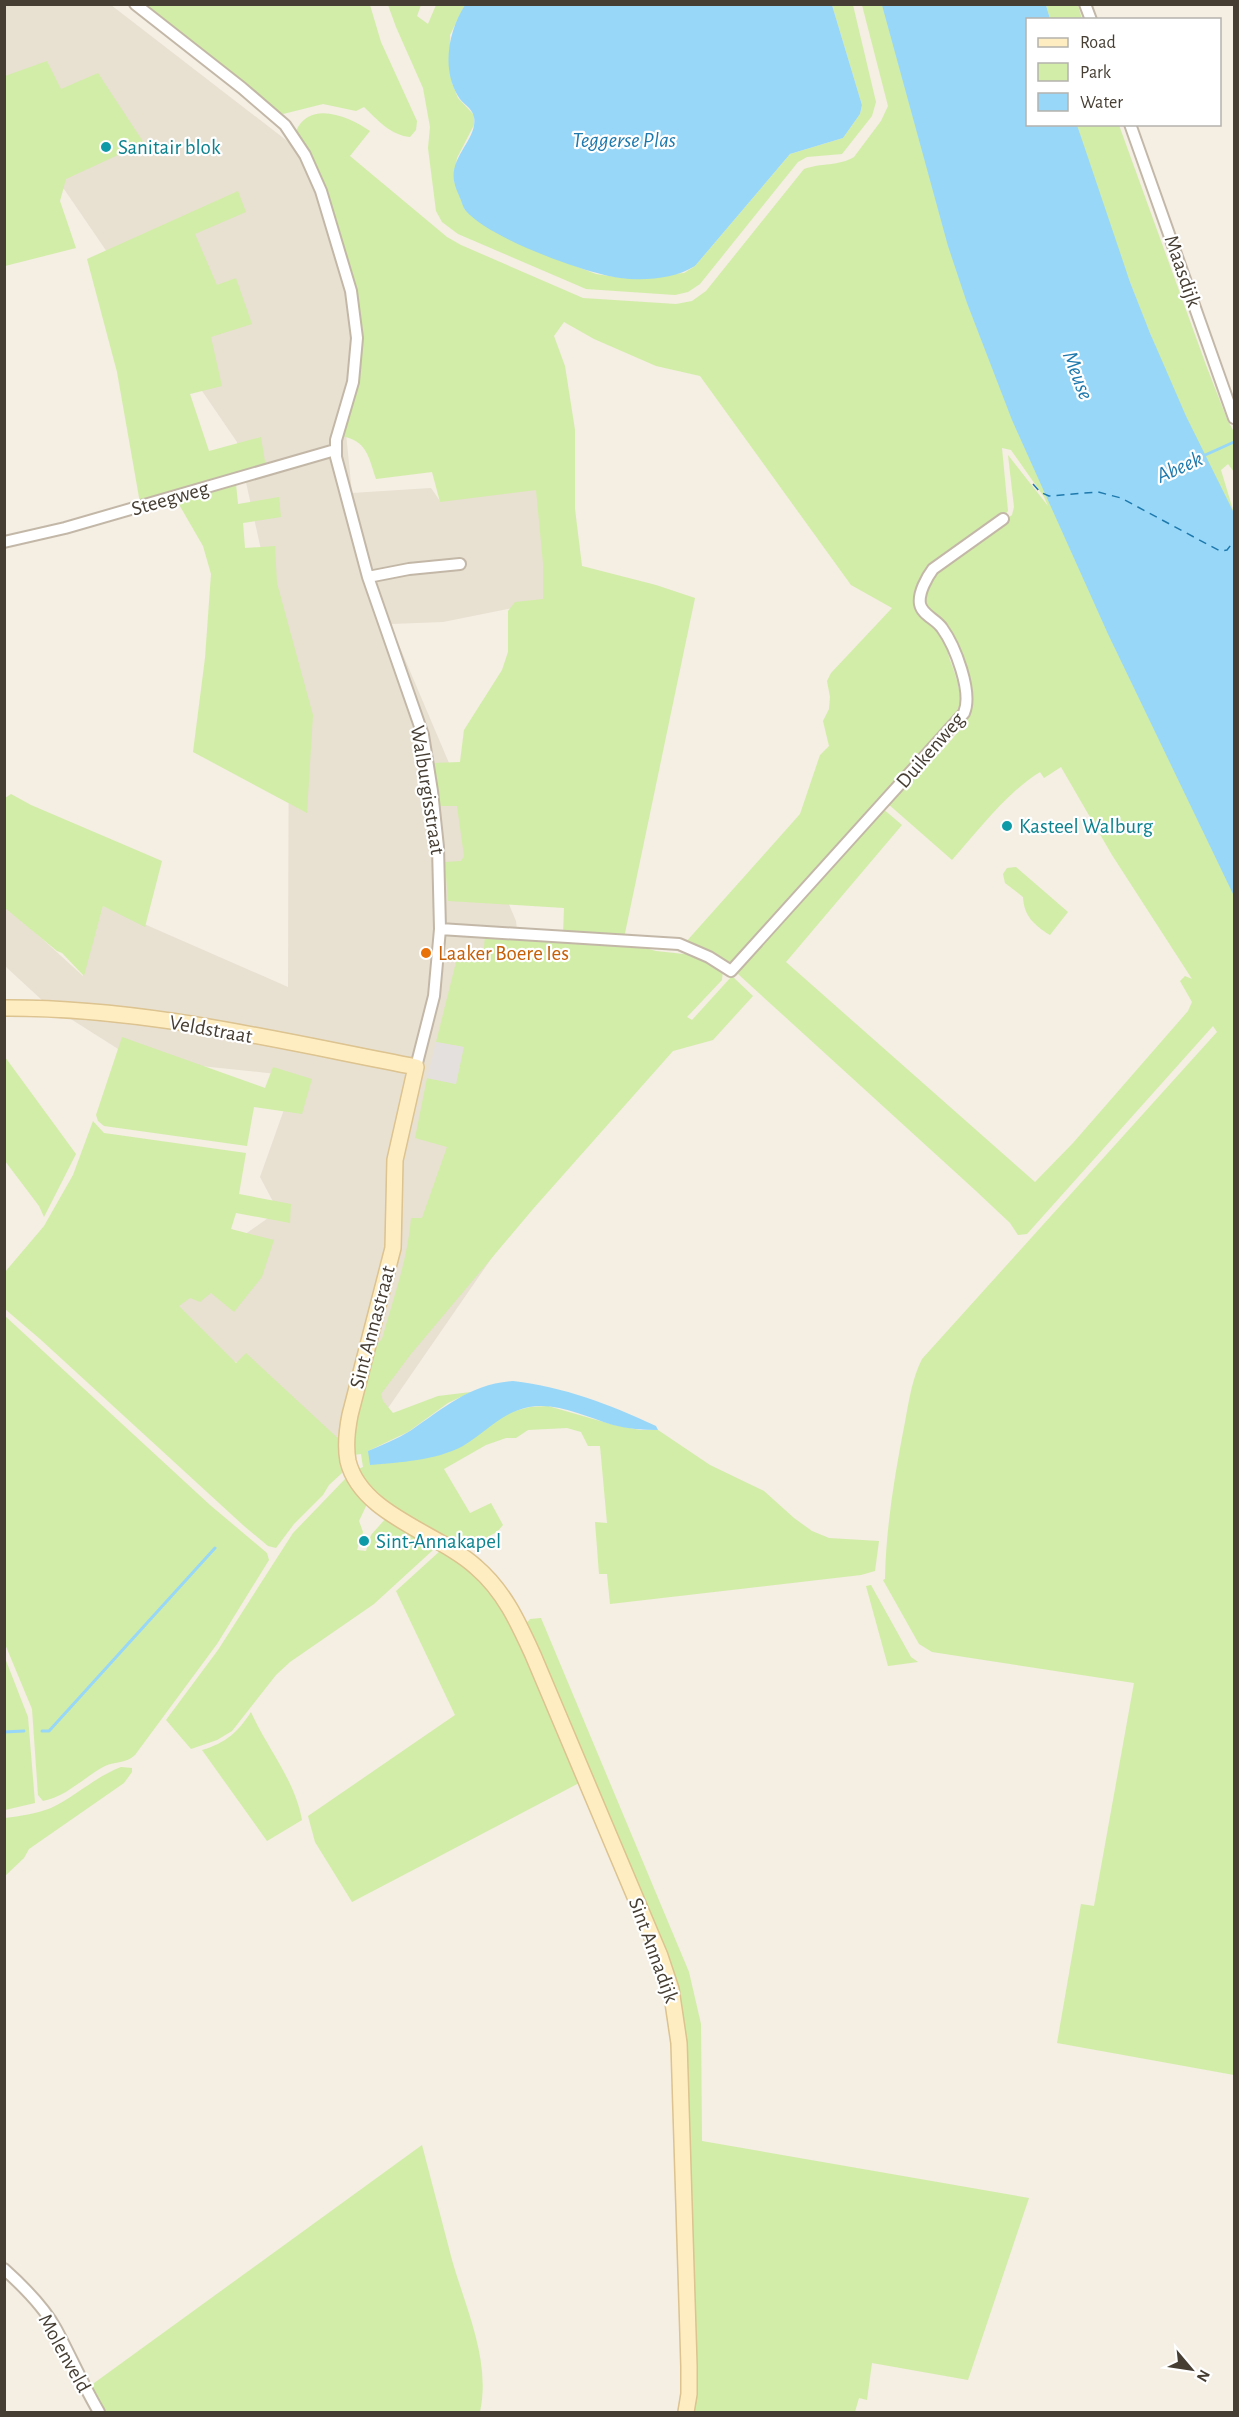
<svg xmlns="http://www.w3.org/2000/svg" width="1239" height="2417" viewBox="0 0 1239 2417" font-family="'Alegreya Sans',sans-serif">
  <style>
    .residential { fill: #e8e0d1 }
    .green { fill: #d2eda7 }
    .parking { fill: #e4e0dd }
    .water { fill: #98d7f8 }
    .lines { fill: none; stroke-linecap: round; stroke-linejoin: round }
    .stream { stroke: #98d7f8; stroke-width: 3 }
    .ferry { stroke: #1e79ad; stroke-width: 1.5; stroke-dasharray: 8 6; stroke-linecap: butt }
    .street-casing { stroke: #c3b8a8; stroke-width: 14 }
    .secondary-casing { stroke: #dcc38f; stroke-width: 18 }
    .street { stroke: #fff; stroke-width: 10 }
    .secondary { stroke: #ffedc2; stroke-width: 15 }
    .culture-dot { fill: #0f9aa8; stroke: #fff; stroke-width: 2 }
    .food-dot { fill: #e8710a; stroke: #fff; stroke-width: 2 }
    .labels { text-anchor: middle; stroke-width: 4.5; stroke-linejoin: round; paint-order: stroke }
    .culture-label { font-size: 21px; fill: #0d838f; stroke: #fff; text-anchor: start }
    .street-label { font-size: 21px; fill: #463e33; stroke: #fff }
    .food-label { font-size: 21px; fill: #c56008; stroke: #fff; text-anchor: start }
    .water-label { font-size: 22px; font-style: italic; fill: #1e79ad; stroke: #fff }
  </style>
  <rect width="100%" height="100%" fill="#f4eee3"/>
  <path class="residential" d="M5 5H111L295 147 312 180 326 219 347 296 353 348 343 404 352 493 431 488 440 501 537 488 547 601 443 622 390 624 516 921 529 1037 540 1188 348 1466 251 1365 217 1358 154 1299 278 1211 260 1177 296 1076 134 1059 44 1002 5 966V905L83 976 103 906 288 987 289 675 237 442 64 189 5 202Z"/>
  <path class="green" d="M144 5H370L381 42 417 121 416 130 410 137C390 135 378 120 364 107L356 111 323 104 283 114 275 111Z
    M388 5H421L417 16 428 24 436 5H465L450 35 452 83 458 98 474 115V125L457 158 454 181 465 210 531 249 596 274 622 278 684 273 695 266 790 154 843 138 860 114 862 105 832 5H853L876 102 872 116 842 154 807 157 798 162 700 284 688 292 675 295 586 289 458 234 442 222 436 211 428 148 430 127 423 88 396 27Z
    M862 5H954L951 32 1010 173 1058 314 1118 448 1187 592 1234 647V2075L1057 2043 1081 1904 1094 1906 1134 1683 932 1652 919 1644 883 1580 885 1579C886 1526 895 1473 905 1422 909 1400 912 1379 922 1359L1217 1032 1213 1026 1027 1234 1018 1235 1010 1223 976 1191 738 974 740 967 882 808 902 825 786 962 1035 1182 1073 1143 1188 1011 1192 1002 1180 981 1185 976 1192 979 1112 855 1061 767 1044 778 1040 772C1006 793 979 830 952 860L887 803C910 781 956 743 968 715 978 693 957 647 946 628 940 618 928 616 923 606 922 592 927 578 937 568L1012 515 1014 507 1008 455 1048 506 1044 497 1011 450 1002 448 1008 511C988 535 936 551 924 580 910 615 925 607 940 630 945 639 947 651 950 660 970 712 960 719 922 754L737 958 733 963 726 966 685 943 800 814 820 755 829 746 823 721 829 709 830 697 827 681 831 673 892 608 851 585 700 376 656 366 594 339 564 322 554 336 565 366 575 430V509L582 566 656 585 695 598 624 938 563 934 564 908 448 901 445 862 461 861 464 856 457 806H439L432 763 460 762 464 730 502 670 508 652V611L515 602 543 599V563L536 490 440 502 432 472 376 479C369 458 367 440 341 436L358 372 359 316 355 294 328 194 320 173 296 131C310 99 350 117 370 131L350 156 447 237 461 245 583 298 676 304 692 301 706 291 804 169C820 163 840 166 854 157L881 121 888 106Z
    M1046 5H1078L1082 19H1050Z
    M47 61 61 89 98 73 144 143 66 179 60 201 76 248 5 266V76Z
    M1077 125H1119L1206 365 1227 419 1234 432V472L1228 464 1221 470 1234 513C1168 390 1117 258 1077 125Z
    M238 191 246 212 195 234 217 285 236 278 252 324 211 337 222 386 190 394 209 451 261 437 266 468 140 503 117 372 87 259Z
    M236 484 238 504 279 497 281 517 243 523 245 548 275 546 277 583 313 715 307 813 193 752 205 658 211 574 203 546 177 501Z
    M11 794 31 805 162 861 145 927 103 906 84 976 62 953 57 951 5 908V798Z
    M1016 867 1068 912 1050 935C1034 925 1024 916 1023 897L1005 883 1003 874 1007 868Z
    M485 934 630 944 656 951 693 955 723 970 722 980 687 1017 692 1020 732 976 753 996 713 1040 673 1051 533 1209 411 1354 381 1394 383 1401 393 1413 438 1396 471 1392 448 1403 408 1432 368 1451 464 1445 507 1413 530 1407 548 1406 614 1425 640 1430H658L710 1465 764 1491 794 1518 812 1531 829 1538 879 1541 875 1571 861 1575 610 1604 607 1574H599L595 1522 607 1523 600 1446H588L581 1432 567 1428 528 1430 516 1438H506L486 1445 444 1469 470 1513 491 1503 503 1525 497 1532 462 1550C426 1529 375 1509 358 1469L363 1467 361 1454 354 1455V1428L375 1346 382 1339C393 1299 408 1259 411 1218H422L447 1147 415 1138 427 1078 456 1084 463 1047 436 1042 456 962 483 961Z
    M122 1037 265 1088 273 1067 312 1079 302 1114 254 1107 247 1146 104 1126 98 1121 96 1115Z
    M5 1057 76 1154 44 1217 39 1206 5 1161Z
    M93 1121 104 1133 246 1153 239 1194 291 1204 290 1223 236 1213 231 1229 274 1240 262 1277 234 1312 211 1293 200 1302 190 1298 179 1306 236 1363 246 1353 342 1442 344 1469 342 1473 329 1485 323 1495 294 1524 276 1548 268 1546 244 1526 40 1339 5 1309V1272L44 1226 73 1175Z
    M5 1316 210 1505 267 1553 269 1560 217 1644 135 1755C126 1764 115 1761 105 1766 84 1777 66 1797 43 1801L38 1795 32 1709 5 1644Z
    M346 1478 367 1504 359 1521 363 1532 357 1550 366 1551 371 1535 387 1517 433 1547V1550L374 1604 290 1662 276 1675 232 1731 217 1740 191 1749 166 1720 218 1650 293 1533Z
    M441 1550 465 1563 506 1610 581 1782 352 1902 315 1842 308 1816 455 1715 396 1591Z
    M871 1585 911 1657 918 1662 888 1666 866 1586Z
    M541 1618 689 1972 701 2024 702 2141 1029 2198 968 2380 872 2363 867 2400 859 2398 855 2412H690L689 2181 682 2008 677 1987 525 1625 530 1619Z
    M5 1658 28 1717 35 1803 5 1810Z
    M251 1712C267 1748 295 1780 302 1820L267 1841 202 1750C226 1743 238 1732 251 1712Z
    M121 1767 132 1768V1772L124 1783 29 1849 24 1858 5 1876V1818C20 1816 36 1814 51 1808 76 1796 95 1777 121 1767Z
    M422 2145C432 2183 442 2222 452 2260 466 2309 491 2361 480 2412H106L90 2386Z"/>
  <path class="parking" d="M436 1042 464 1047 456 1084 427 1078Z"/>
  <path class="water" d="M465 5H832L862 105 860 114 843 138 790 154 695 266C674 279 644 281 620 278 584 273 489 238 466 211 463 208 462 202 460 198 458 193 455 187 454 181 450 156 478 138 474 117 472 107 462 104 458 96 441 68 449 30 465 5Z
    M882 5H1046L1050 19 1028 20V124L1077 125 1130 282 1150 333 1186 416 1234 513V896L1108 634 1012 420 967 303 948 246Z
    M513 1381C564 1387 609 1404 656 1426L658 1430C643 1430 628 1429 613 1425 586 1417 558 1402 529 1407 500 1413 487 1432 463 1446 434 1461 401 1462 370 1465L368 1451C382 1445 397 1439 410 1431 444 1408 470 1384 513 1381Z"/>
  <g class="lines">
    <path class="stream" d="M1203 456 1234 442
      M42 1731H49L215 1548
      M4 1732 24 1731"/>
    <path class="ferry" d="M1033 484 1040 492 1049 496 1098 492 1121 498 1220 551 1227 550 1234 541"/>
    <defs>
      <path id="street" d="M135 4 242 88 285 125 305 155 321 191 351 291 357 338 353 382 336 440V457L368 577 423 735 432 791 438 847 440 929 434 996 416 1067
        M1085 4 1091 20
        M1130 124 1234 418
        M4 542 65 528 335 450
        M368 577 409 569 460 564
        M440 929 679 944 709 957 731 971 964 713C973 692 955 646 942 628 936 619 922 615 920 604 918 593 927 577 933 569L1003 519
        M4 2269C23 2286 44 2307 56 2329 71 2357 83 2385 99 2412"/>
      <path id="secondary" d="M4 1008C143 1007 280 1041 416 1067L395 1160 393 1248 350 1415C347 1430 345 1445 348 1461 361 1515 439 1533 476 1567 504 1591 518 1622 533 1655L660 1956 671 1989 679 2043 689 2366V2394L686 2412"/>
    </defs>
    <use href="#street" class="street-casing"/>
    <use href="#secondary" class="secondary-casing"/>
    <use href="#street" class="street"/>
    <use href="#secondary" class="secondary"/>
  </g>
  <g class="culture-dot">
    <circle cx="106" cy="147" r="6"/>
    <circle cx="1007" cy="826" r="6"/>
    <circle cx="364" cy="1541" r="6"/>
  </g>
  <circle class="food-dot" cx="426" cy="953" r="6"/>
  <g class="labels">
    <g class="culture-label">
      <text x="118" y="154">Sanitair blok</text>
      <text x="1019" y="833">Kasteel Walburg</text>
      <text x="376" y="1548">Sint-Annakapel</text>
    </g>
    <g class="street-label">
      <text transform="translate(1183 271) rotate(71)" y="7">Maasdijk</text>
      <text transform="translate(170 498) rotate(-16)" y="7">Steegweg</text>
      <text transform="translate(930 750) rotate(-49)" y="7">Duikenweg</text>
      <text transform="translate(428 790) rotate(81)" y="7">Walburgisstraat</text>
      <text transform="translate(211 1029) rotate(10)" y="7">Veldstraat</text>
      <text transform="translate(372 1327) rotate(-75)" y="7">Sint Annastraat</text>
      <text transform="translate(654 1950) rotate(70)" y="7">Sint Annadijk</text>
      <text transform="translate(65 2353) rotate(61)" y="7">Molenveld</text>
    </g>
    <g class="food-label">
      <text x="438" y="960">Laaker Boere Ies</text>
    </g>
    <g class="water-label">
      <text x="624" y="147">Teggerse Plas</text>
      <text transform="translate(1079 375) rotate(69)" y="8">Meuse</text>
      <text transform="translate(1179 466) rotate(-24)" y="8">Abeek</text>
    </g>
  </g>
  <rect width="1239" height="2417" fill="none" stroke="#463e33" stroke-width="12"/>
  <rect x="1026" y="18" width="195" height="108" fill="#ffffff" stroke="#b5b2ad" stroke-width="1.5"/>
  <rect x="1038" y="38" width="30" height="9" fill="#ffedc2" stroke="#b5b2ad" stroke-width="1.5"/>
  <text x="1080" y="48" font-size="18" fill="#463e33">Road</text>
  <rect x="1038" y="63" width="30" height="18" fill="#d2eda7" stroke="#b5b2ad" stroke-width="1.5"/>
  <text x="1080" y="78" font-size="18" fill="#463e33">Park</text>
  <rect x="1038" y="93" width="30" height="18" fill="#98d7f8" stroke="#b5b2ad" stroke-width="1.5"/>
  <text x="1080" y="108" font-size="18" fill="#463e33">Water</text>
  <g transform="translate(1191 2369) rotate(119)" stroke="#ffffff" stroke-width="4.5" paint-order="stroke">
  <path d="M0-4.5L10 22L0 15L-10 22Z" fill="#463e33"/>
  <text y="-9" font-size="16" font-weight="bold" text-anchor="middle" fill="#463e33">N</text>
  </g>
</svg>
